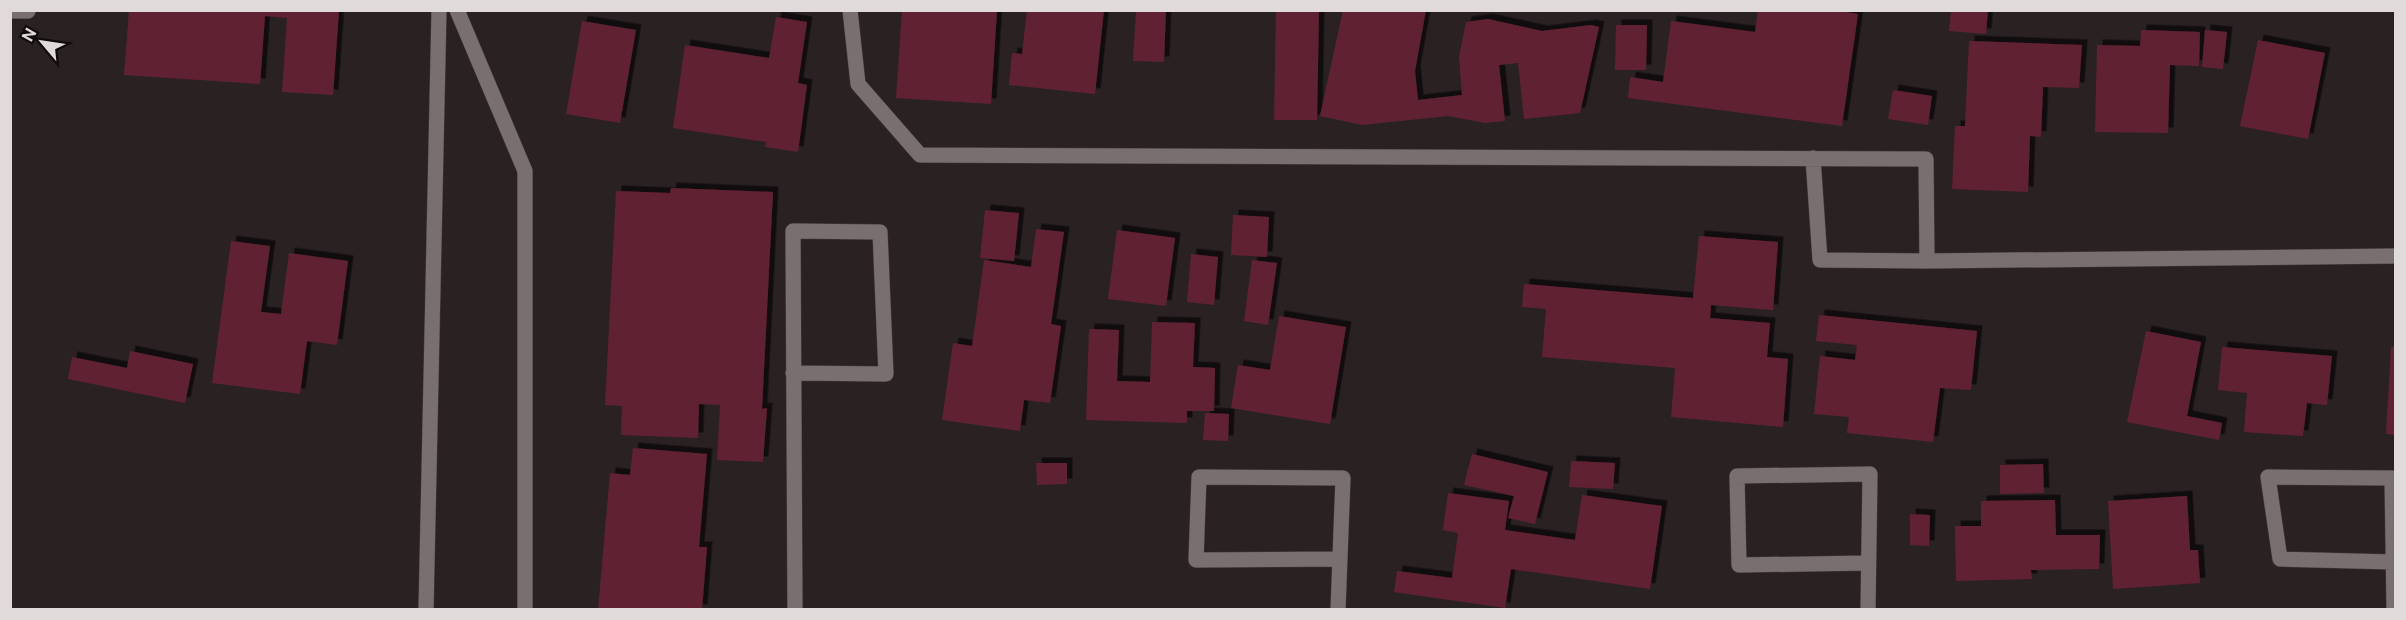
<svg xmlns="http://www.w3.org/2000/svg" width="2406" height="620" viewBox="0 0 2406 620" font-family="'Public Sans',sans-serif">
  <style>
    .building { fill: #602233; filter: url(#shadow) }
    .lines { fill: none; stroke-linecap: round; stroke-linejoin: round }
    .minor-casing { stroke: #433d3e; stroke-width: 16 }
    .minor { stroke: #796e70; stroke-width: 15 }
  </style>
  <defs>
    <filter id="shadow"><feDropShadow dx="5.5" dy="-5.5" stdDeviation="0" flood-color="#0009"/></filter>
  </defs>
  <rect width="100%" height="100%" fill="#2a2123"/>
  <path class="building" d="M129 10H339L333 95 282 92 287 18 265 16 260 84 124 75Z
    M902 10H997L991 104 896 98Z
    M1027 10H1104L1095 94 1009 85 1012 53 1022 54Z
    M1136 10H1166L1164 62 1133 61Z
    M1276 10H1319L1317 120H1274Z
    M1343 10H1426L1415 71 1418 100 1462 95 1459 57 1466 22 1488 19 1542 31 1591 25 1599 27 1580 113 1524 119 1518 63 1499 65 1505 121 1485 123 1448 116 1362 125 1320 116Z
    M1758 10H1833L1858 14 1842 126 1628 98 1630 77 1663 82 1671 21 1755 32Z
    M1951 10H1988L1986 34 1949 31Z
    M776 17 807 22 798 83 807 85 798 152 765 147 766 142 673 128 685 45 769 58Z
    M582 21 636 30 620 123 566 114Z
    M1616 25H1647L1646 70H1615Z
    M2141 30 2200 32 2199 66 2170 65 2168 133 2095 132 2097 45 2140 46Z
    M2205 30 2227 32 2223 69 2202 67Z
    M2258 40 2325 53 2308 139 2240 126Z
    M1969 41 2082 45 2079 88 2043 87 2041 137 2030 136 2028 192 1952 189 1955 126H1965Z
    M1893 90 1932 96 1928 125 1888 119Z
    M671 188 773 192 762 409 767 408 763 462 717 460 720 405 699 404 698 438 621 435 622 406 605 405 616 191 670 193Z
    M985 210 1019 213 1014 261 980 258Z
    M1233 215 1269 217 1267 257 1231 255Z
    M1036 229 1064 232 1051 324 1061 326 1050 403 1024 400 1020 431 942 420 953 343 972 346 984 260 1031 267Z
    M1117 230 1175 238 1166 306 1108 299Z
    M1699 236 1778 242 1773 310 1711 305 1710 318 1770 323 1767 357 1788 359 1783 427 1671 417 1675 368 1542 357 1546 309 1522 307 1524 284 1693 298Z
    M231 241 270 246 261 312 281 314 289 253 348 261 337 345 307 341 300 394 212 383Z
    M1191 254 1218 257 1214 305 1187 302Z
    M1252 260 1277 263 1268 325 1244 321Z
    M1819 315 1977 331 1971 390 1940 388 1933 442 1847 433 1849 417 1814 414 1820 356 1855 360 1857 345 1816 341Z
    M1279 316 1346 327 1330 424 1231 408 1238 365 1270 370Z
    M1152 322 1195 323 1193 367 1215 368 1214 411H1187V423L1086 420 1089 329 1119 330 1117 381 1150 382Z
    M2146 331 2201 342 2187 416 2222 423 2219 440 2127 422Z
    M2222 347 2332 356 2327 405 2307 403 2303 436 2244 432 2247 393 2218 390Z
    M2391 347H2396V435L2386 434Z
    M130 351 193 364 185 403 68 379 72 357 127 368Z
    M1205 413 1229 414 1228 441 1203 440Z
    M633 448 707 454 699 547H707L702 610H598L610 473 630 475Z
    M1472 454 1548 472 1535 524 1508 518 1514 496 1464 485Z
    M1571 461 1615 463 1613 489 1569 487Z
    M1036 463H1067V484L1037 485Z
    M2043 464 2044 493 2000 494V465Z
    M1448 493 1509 501 1505 530 1575 540 1582 495 1662 506 1650 589 1511 569 1505 608 1394 592 1397 571 1452 578 1458 533 1443 530Z
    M2187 496 2190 550H2198L2200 583 2113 589 2108 501Z
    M2055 500 2056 535H2100L2099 569 2031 570 2032 579 1956 581 1955 526H1981V501Z
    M1910 514 1930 515 1929 546 1910 545Z"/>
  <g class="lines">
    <defs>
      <path id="minor" d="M457 10 525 171V610
        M850 10 858 84 920 155 1926 159 1927 261 2396 256
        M10 11H28
        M1813 158 1820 260 1927 261
        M793 373 886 374 880 232 793 231 795 610
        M2393 562 2280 559 2268 477 2392 478 2394 610
        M426 610 439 10
        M1338 610 1343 478 1199 477 1196 560 1340 559
        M1868 610 1870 474 1737 476 1739 565 1868 563"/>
    </defs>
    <use href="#minor" class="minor-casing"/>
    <use href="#minor" class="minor"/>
  </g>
  <rect width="2406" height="620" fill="none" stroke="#e0dadb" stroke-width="24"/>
  <g transform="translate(42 42) rotate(299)" stroke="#100c0c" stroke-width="4.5" paint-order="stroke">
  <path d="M0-4.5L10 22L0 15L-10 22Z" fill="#e0dadb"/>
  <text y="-9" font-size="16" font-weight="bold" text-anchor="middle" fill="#e0dadb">N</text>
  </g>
</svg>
